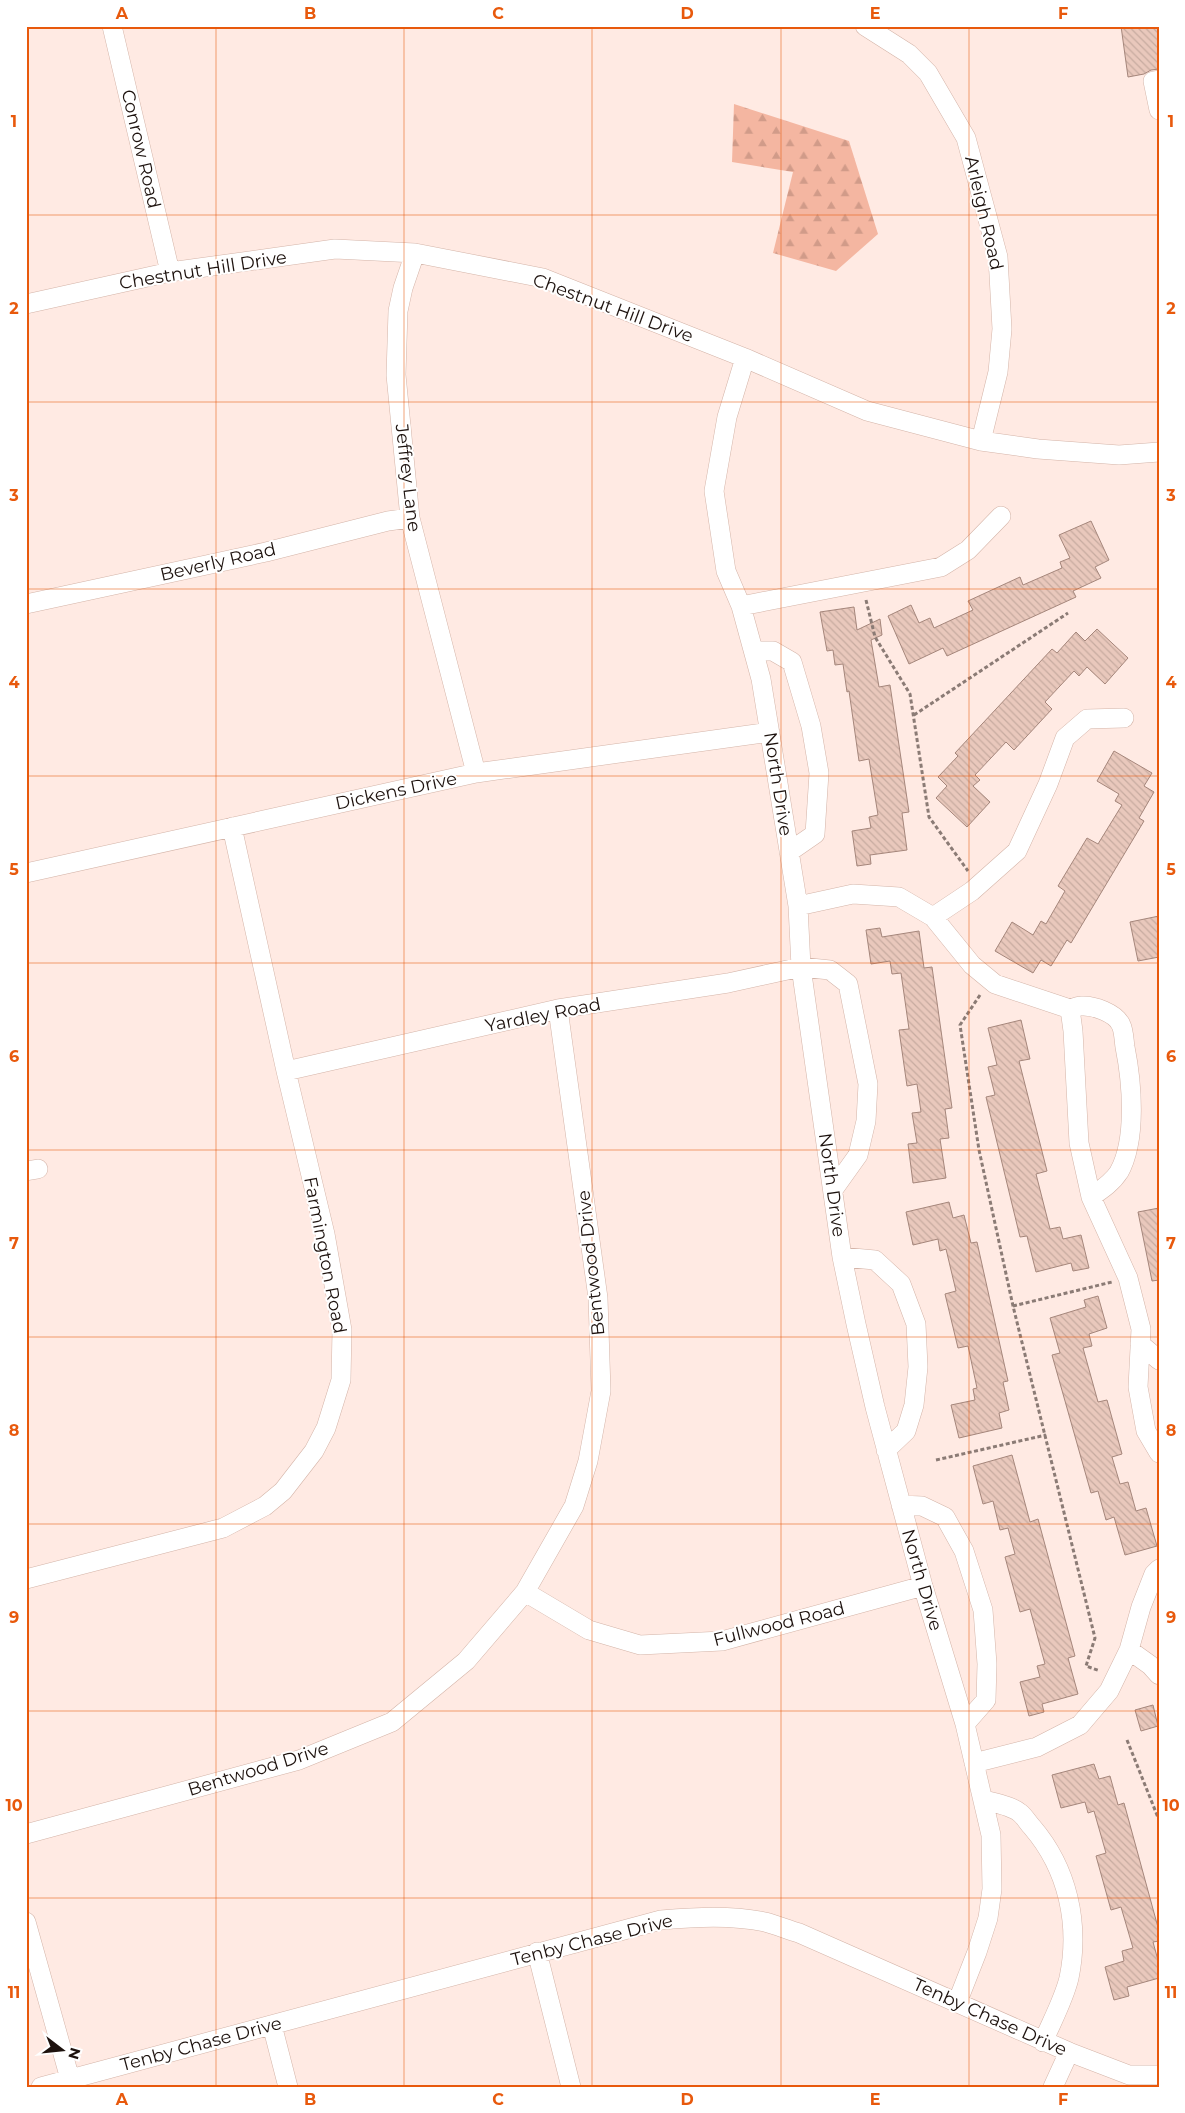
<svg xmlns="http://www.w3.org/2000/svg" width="1185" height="2113" viewBox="0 0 1185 2113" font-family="Montserrat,sans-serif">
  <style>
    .forest { fill: url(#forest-firs) }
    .building { fill: url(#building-back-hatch); stroke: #a5867b }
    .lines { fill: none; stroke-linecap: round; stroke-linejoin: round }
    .minor-casing { stroke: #d4b4a8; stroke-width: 20 }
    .path { stroke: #8b7b75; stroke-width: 3; stroke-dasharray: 4 2.5; stroke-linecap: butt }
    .minor { stroke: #fff; stroke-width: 19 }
    .grid { fill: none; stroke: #e8590c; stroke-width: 1; stroke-opacity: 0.55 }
    .labels { text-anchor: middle; stroke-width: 4; stroke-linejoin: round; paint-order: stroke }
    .street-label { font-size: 18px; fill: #1d120e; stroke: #fff }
    .neatline { fill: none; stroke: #e8590c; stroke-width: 2 }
    .grid-label { font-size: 16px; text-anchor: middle; font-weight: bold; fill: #e8590c }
  </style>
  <defs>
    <pattern id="forest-firs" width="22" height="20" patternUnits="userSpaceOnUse" patternTransform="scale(1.25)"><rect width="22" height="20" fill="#f4b6a1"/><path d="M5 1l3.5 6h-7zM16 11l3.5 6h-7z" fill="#d19b89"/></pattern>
    <pattern id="building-back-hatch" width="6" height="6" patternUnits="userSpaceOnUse" patternTransform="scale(1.25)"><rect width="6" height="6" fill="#e9c8bc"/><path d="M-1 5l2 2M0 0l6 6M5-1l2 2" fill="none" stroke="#c7aba0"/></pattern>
  </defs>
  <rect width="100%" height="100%" fill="#ffeae3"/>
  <path class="forest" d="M734 104 849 141 878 234 836 271 773 253 793 172 732 162Z"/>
  <path class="building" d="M1121 26H1159V69L1151 70 1144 74 1128 77Z
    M1091 521 1109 560 1095 567 1101 578 1073 591 1076 597 947 656 943 648 909 664 888 616 911 605 919 623 930 618 934 628 973 610 968 601 1020 577 1023 585 1062 568 1060 562 1070 558 1059 535Z
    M854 607 857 630 880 619 882 635 871 640 879 687 890 685 909 812 902 813 907 850 870 855 871 864 857 866 852 831 871 828 869 817 878 815 869 759 859 761 849 691 847 692 843 664 835 665 833 650 827 651 820 612Z
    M1097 629 1128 658 1105 684 1087 667 1079 676 1074 671 1045 702 1052 709 1014 750 1006 742 975 775 980 780 973 786 990 802 967 827 936 798 947 786 938 777 958 756 955 753 1052 649 1057 653 1076 632 1085 641Z
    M1114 751 1152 773 1144 786 1154 792 1139 818 1144 821 1071 943 1067 940 1051 966 1041 960 1033 973 995 951 1012 922 1033 935 1041 921 1046 924 1065 891 1058 886 1087 838 1098 844 1122 805 1115 801 1119 794 1097 781Z
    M1159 916V957L1138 961 1130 922Z
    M880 928 882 937 919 931 924 968 932 967 952 1108 945 1109 949 1138 940 1139 946 1178 913 1183 908 1144 917 1143 912 1113 921 1112 917 1084 907 1086 899 1030 909 1029 901 973 892 974 890 961 871 964 866 930Z
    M1021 1020 1030 1059 1019 1061 1047 1171 1036 1174 1050 1229 1060 1227 1063 1239 1081 1235 1089 1268 1073 1271 1071 1263 1036 1272 1027 1236 1020 1237 986 1097 995 1095 988 1067 997 1065 988 1028Z
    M949 1202 953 1218 964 1215 971 1243 977 1242 1008 1381 1003 1382 1009 1410 999 1413 1002 1428 959 1438 951 1405 975 1400 973 1389 977 1388 968 1346 958 1348 945 1294 956 1291 946 1249 940 1251 938 1239 913 1245 906 1212Z
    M1159 1208V1280L1152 1281 1138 1212Z
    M1098 1296 1107 1328 1089 1334 1092 1346 1083 1348 1098 1402 1107 1400 1122 1454 1112 1457 1120 1484 1128 1482 1136 1511 1146 1508 1157 1546 1125 1555 1114 1517 1106 1520 1098 1491 1091 1493 1052 1355 1060 1353 1050 1318 1086 1307 1084 1300Z
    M1012 1455 1030 1522 1038 1519 1075 1656 1068 1658 1078 1694 1042 1704 1044 1712 1029 1716 1020 1682 1040 1677 1037 1666 1045 1664 1030 1609 1020 1612 1005 1557 1015 1554 1008 1528 1000 1530 993 1501 983 1504 973 1466Z
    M1153 1705 1158 1726 1141 1731 1135 1710Z
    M1094 1764 1099 1779 1110 1776 1118 1805 1124 1803 1159 1931V1941L1153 1942 1159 1964V1978L1127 1987 1129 1996 1114 2000 1105 1967 1124 1961 1122 1951 1133 1948 1121 1907 1111 1910 1096 1856 1106 1853 1094 1811 1088 1813 1085 1802 1061 1808 1052 1775Z"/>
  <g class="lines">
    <defs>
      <path id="minor" d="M112 26 170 272
        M865 26 909 54 928 73 966 138 998 257 1002 329 998 372 981 441
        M1159 80 1153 81 1159 110
        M415 253 403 288 398 311 396 375 410 518 476 773
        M26 304 170 272 335 249 415 253 543 278 745 358 867 411 981 441 1038 449 1119 455 1159 452
        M745 358 727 417 714 491 726 571 741 606 761 679 798 906 801 967 842 1257 856 1324 875 1407 923 1586 965 1724 991 1835 992 1889 988 1918 977 1952 957 2003
        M26 604 266 552 388 521 410 518
        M741 606 941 567 968 550 1001 516
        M754 651H773L792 662 811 726 819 773 815 834 789 852
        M26 873 476 773 770 732
        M798 906 853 894 899 897 933 917 972 965 995 984 1070 1009 1073 1031 1079 1143 1091 1197 1128 1278 1141 1329 1138 1387 1146 1431 1159 1453
        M933 917 972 891 1017 851 1048 784 1065 738 1087 719 1124 718
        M1070 1009C1073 1008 1078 1006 1081 1006 1093 1005 1116 1013 1121 1025 1124 1031 1124 1041 1125 1047 1132 1082 1137 1140 1119 1172 1112 1183 1101 1190 1091 1197
        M286 1071 558 1009 728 983 801 967 830 970 848 984 868 1084 866 1121 858 1155 833 1190
        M26 1171 38 1169
        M842 1257 875 1260 901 1284 916 1324 918 1367 914 1405 906 1431 886 1450
        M1140 1344 1159 1360
        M901 1505 922 1506 945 1517 964 1551 983 1610 987 1664 986 1700 965 1724
        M26 1579 223 1528 265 1506 283 1491 314 1451 326 1428 341 1380 342 1330 325 1234 286 1071 232 827
        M525 1592 589 1630 640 1645 722 1641 923 1586
        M1129 1650 1150 1665 1159 1675
        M974 1763 1037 1747 1080 1725 1109 1691 1129 1650 1141 1607 1154 1574 1159 1569
        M984 1800C995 1803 1012 1806 1020 1813 1025 1817 1028 1823 1032 1827 1068 1869 1080 1924 1069 1978 1064 1999 1052 2021 1043 2042
        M26 1834 299 1760 392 1722 466 1661 525 1592 574 1506 588 1461 601 1391 598 1298 558 1009
        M26 1922 70 2079
        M537 1952 571 2087
        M272 2025 288 2087
        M41 2087 661 1920C696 1917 731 1915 765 1922 777 1925 788 1930 799 1933L1069 2052 1129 2075H1159
        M1053 2087 1069 2052"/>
    </defs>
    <use href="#minor" class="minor-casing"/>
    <path class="path" d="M866 600 875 637 910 694 929 817 968 871
      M914 715 1068 613
      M980 995 960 1025 979 1150 1013 1306 1095 1638 1086 1666 1100 1671
      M1013 1306 1112 1282
      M936 1460 1046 1435
      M1127 1740 1159 1820"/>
    <use href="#minor" class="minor"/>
  </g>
  <path class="grid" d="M216 26V2087M404 26V2087M592 26V2087M781 26V2087M969 26V2087M26 215H1159M26 402H1159M26 589H1159M26 776H1159M26 963H1159M26 1150H1159M26 1337H1159M26 1524H1159M26 1711H1159M26 1898H1159"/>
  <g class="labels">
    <g class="street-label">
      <text transform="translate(141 149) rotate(77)" y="6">Conrow Road</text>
      <text transform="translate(984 213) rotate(77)" y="6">Arleigh Road</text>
      <text transform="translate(203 270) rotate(-9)" y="6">Chestnut Hill Drive</text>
      <text transform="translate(613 308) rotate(20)" y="6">Chestnut Hill Drive</text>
      <text transform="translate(408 478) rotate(83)" y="6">Jeffrey Lane</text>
      <text transform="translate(218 562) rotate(-13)" y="6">Beverly Road</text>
      <text transform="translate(778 784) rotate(81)" y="6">North Drive</text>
      <text transform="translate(396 791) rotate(-12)" y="6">Dickens Drive</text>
      <text transform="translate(543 1015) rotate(-11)" y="6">Yardley Road</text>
      <text transform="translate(832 1185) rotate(82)" y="6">North Drive</text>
      <text transform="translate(325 1255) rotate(79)" y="6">Farmington Road</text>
      <text transform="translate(591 1263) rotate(-96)" y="6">Bentwood Drive</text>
      <text transform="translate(922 1580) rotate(74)" y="6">North Drive</text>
      <text transform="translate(779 1624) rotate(-14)" y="6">Fullwood Road</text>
      <text transform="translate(258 1769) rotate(-17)" y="6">Bentwood Drive</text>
      <text transform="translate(592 1940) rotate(-14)" y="6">Tenby Chase Drive</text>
      <text transform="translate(990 2017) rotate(24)" y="6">Tenby Chase Drive</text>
      <text transform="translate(201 2044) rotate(-15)" y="6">Tenby Chase Drive</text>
    </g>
  </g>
  <rect width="1185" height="2113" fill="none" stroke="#ffffff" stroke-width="55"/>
  <g transform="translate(62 2050) rotate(106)" stroke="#ffffff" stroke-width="4" paint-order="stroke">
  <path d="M0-4L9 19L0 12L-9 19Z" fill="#1d120e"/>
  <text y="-8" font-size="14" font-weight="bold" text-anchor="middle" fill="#1d120e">N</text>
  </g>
  <rect x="28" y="28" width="1130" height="2058" class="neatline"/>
  <g class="grid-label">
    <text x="122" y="19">A</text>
    <text x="310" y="19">B</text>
    <text x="498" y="19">C</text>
    <text x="687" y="19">D</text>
    <text x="875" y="19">E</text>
    <text x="1063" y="19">F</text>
    <text x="14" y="127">1</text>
    <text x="1171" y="127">1</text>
    <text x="14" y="314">2</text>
    <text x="1171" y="314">2</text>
    <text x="14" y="501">3</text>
    <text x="1171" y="501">3</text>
    <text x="14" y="688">4</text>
    <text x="1171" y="688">4</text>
    <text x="14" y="875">5</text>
    <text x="1171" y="875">5</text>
    <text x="14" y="1062">6</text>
    <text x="1171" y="1062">6</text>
    <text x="14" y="1249">7</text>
    <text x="1171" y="1249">7</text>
    <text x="14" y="1436">8</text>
    <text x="1171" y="1436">8</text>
    <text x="14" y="1623">9</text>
    <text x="1171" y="1623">9</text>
    <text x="14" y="1811">10</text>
    <text x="1171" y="1811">10</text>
    <text x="14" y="1998">11</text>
    <text x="1171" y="1998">11</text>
    <text x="122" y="2105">A</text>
    <text x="310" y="2105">B</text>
    <text x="498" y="2105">C</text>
    <text x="687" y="2105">D</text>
    <text x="875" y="2105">E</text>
    <text x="1063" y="2105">F</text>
  </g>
</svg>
